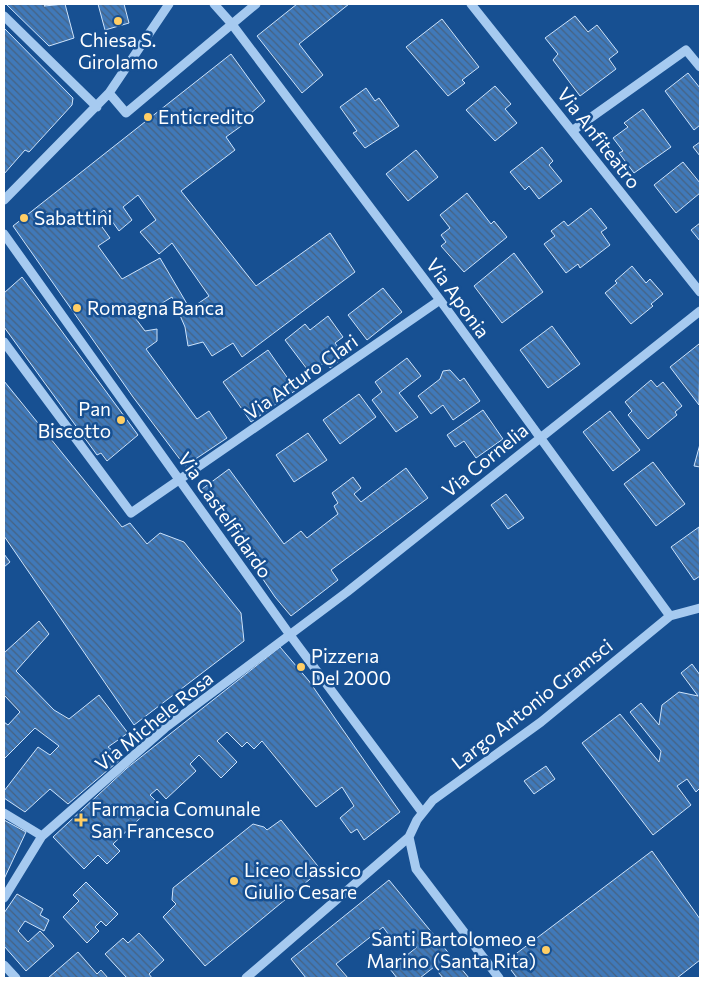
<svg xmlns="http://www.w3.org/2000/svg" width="704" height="982" viewBox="0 0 704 982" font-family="Commissioner,sans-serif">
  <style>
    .building { fill: url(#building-back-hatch); stroke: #cde3fb; fill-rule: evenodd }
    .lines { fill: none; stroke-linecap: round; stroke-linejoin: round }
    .minor { stroke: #a6caf0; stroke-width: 9 }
    .poi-dot { fill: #ffce65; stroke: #175092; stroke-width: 2 }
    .labels { text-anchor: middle; stroke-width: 5; stroke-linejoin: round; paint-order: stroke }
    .poi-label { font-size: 19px; fill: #fff; stroke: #175092; text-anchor: start }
    .street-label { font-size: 19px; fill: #fff; stroke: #175092 }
  </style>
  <defs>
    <pattern id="building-back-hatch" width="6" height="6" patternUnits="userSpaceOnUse" patternTransform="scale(1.25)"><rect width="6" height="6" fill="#4079b9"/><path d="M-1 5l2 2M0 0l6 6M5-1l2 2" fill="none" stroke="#466282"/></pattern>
  </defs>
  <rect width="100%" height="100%" fill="#175092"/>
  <path class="building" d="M6 4H47L44 6 65 4 74 38 49 46Z
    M98 4H124L129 23 105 30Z
    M297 4H349L299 44 323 75 302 93 257 36Z
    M575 16 588 32 597 25 618 52 609 59 616 69 580 96 553 60 558 54 545 38Z
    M442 19 479 67 462 80 465 83 448 96 406 47Z
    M4 28 73 98 72 105 29 152 25 150 4 174Z
    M231 54 265 101 242 121 244 124 226 137 235 150 181 191 256 286 330 233 355 272 242 357 233 343 212 356 203 342 188 346 185 327 172 297 136 319 145 331 157 329V341L146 349 197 419 209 411 227 438 185 466 133 397 13 226ZM138 195 156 220 140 232 159 254 172 243 209 296 190 309 160 258 122 279 98 246 110 238 95 217 104 210 119 231 132 220 123 207Z
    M688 73 700 88V125L694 130 665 91Z
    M495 86 511 104 505 109 517 123 495 141 466 110Z
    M366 88 375 101 379 98 399 126 365 148 353 133 357 131 340 107Z
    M643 109 671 147 634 173 619 153 623 151 613 138 628 127 624 123Z
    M700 142V156L693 147Z
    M542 147 553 161 549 165 562 181 539 199 529 186 525 190 510 172Z
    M416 150 438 177 408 201 386 174Z
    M683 162 700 183V193L676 213 654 185Z
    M467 193 491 224 494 221 507 237 464 272 441 246 446 242 441 235 450 228 440 215Z
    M591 208 607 228 601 232 610 245 580 268 578 264 566 273 544 244 555 236 551 231 564 221 568 226Z
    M700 223V241L691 230Z
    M514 253 543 292 502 323 474 286Z
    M632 266 646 283 650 279 663 294 651 304 653 306 631 324 605 293 617 283 615 281Z
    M22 277 138 435 107 461 101 453 97 455 4 327V293Z
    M383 288 402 312 367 340 348 315Z
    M328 316 343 337 335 343 345 356 330 368 325 362 310 373 285 340 305 324 310 330Z
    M552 326 580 364 548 388 520 350Z
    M699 344 700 346 699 405 670 367Z
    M268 350 296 390 251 422 223 382Z
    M407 358 421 376 399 393 418 417 396 432 372 400 382 392 375 382Z
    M450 370 460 381 464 378 480 401 453 420 443 405 431 414 418 396 440 379 443 371Z
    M651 380 657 387 663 382 682 406 675 412 677 415 648 439 628 415 632 411 625 402Z
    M4 381 122 527 130 523 147 544 160 533 184 542 241 613 244 641 134 725 4 536Z
    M359 394 376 417 340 444 323 420Z
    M483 410 503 439 476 458 464 441 455 447 447 435Z
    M610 411 640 450 613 471 583 432Z
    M308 433 327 460 294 482 276 455Z
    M700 444V467L694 466Z
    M653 462 685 504 656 526 624 484Z
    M406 468 428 498 331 570 338 580 291 616 275 597 202 489 229 469 284 544 301 531 307 538 338 514 334 506 338 503 332 493 353 477 361 488 354 494 361 502Z
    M506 494 524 518 508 529 491 505Z
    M699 527 700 576 694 580 671 547Z
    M4 554 10 562 4 567Z
    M39 621 49 634 16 671 54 710 69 719 99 695 128 733 108 747 122 758 68 804 50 789 25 812 4 798V791L38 747 50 755 59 746 35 728 4 759V722L8 725 20 712 4 695V653Z
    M280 647 309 681 400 812 364 840 357 829 351 833 340 818 354 806 342 787 316 807 262 741 254 749 247 742 242 747 227 732 217 741 237 762 221 778 199 755 190 764 196 771 166 799 157 789 150 795 157 802 113 844 120 851 107 864 98 855 84 869 53 837 127 768Z
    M692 664 700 675V673V788L696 792 687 779 677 786 691 805 653 835 582 743 620 714 659 762 661 751 630 712 641 703 659 725 662 705 679 692 698 696 681 673Z
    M546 766 555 779 534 794 524 781Z
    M4 820 26 832 4 879Z
    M281 820 321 870 205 966 163 917 176 904 172 900 173 888 253 824 264 827 267 830Z
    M652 851 700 919V960L677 978H517L505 962Z
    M389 880 469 978H443L434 967 420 978H397L390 969 417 947 406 933 394 942 383 927 336 964 348 978H306L291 959Z
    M86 882 118 914 106 926 101 921 95 927 99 931 87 943 63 917 79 901 73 895Z
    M17 894 43 909 40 915 49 920 44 931 25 921 18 931 28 942 40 931 54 946 26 971 4 946V913Z
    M139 933 164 960 149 974 152 978H127L105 954 123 938 128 943Z
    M78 952 97 974 101 970 108 978H48Z"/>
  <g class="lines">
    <path class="minor" d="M214 4 231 23 440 300 670 616
      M471 4 700 292
      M4 16 97 107
      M109 93 126 113 256 4
      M572 131 686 50 700 67
      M4 200 109 93 169 4
      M4 234 290 635 422 812
      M4 342 131 513 440 300
      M4 813 42 836
      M4 898 42 836 165 728 347 592 700 311
      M4 965 16 978
      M246 978 409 837
      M499 978 416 869 409 837 417 820 433 800 541 722 670 616 700 608"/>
  </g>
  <g class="poi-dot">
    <circle cx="118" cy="21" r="5"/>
    <circle cx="148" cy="117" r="5"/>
    <circle cx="24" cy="218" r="5"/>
    <circle cx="77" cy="308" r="5"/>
    <circle cx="121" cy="420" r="5"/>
    <circle cx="301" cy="667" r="5"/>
    <path d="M78.5 812.5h5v5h5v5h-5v5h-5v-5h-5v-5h5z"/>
    <circle cx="234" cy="881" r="5"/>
    <circle cx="546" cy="950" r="5"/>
  </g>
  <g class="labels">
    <g class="poi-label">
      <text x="118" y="47" text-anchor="middle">Chiesa S.<tspan x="118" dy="22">Girolamo</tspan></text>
      <text x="158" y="124">Enticredito</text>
      <text x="34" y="225">Sabattini</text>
      <text x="87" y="315">Romagna Banca</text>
      <text x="111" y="416" text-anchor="end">Pan<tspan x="111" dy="22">Biscotto</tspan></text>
      <text x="311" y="663">Pizzerıa<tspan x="311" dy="22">Del 2000</tspan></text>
      <text x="91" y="816">Farmacia Comunale<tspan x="91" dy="22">San Francesco</tspan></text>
      <text x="244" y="877">Liceo classico<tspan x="244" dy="22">Giulio Cesare</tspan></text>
      <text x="536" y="946" text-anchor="end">Santi Bartolomeo e<tspan x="536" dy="22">Marino (Santa Rita)</tspan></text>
    </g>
    <g class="street-label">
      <text transform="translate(599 138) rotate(52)" y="7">Via Anfiteatro</text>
      <text transform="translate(458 298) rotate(54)" y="7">Via Aponia</text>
      <text transform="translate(301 377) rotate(-35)" y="7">Via Arturo Clari</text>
      <text transform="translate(485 460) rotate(-39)" y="7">Via Cornelia</text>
      <text transform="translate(225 515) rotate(55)" y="7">Via Castelfidardo</text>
      <text transform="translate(532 704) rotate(-38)" y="7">Largo Antonio Gramsci</text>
      <text transform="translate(154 721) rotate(-39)" y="7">Via Michele Rosa</text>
    </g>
  </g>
  <rect width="704" height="982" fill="none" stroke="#ffffff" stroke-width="10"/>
</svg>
